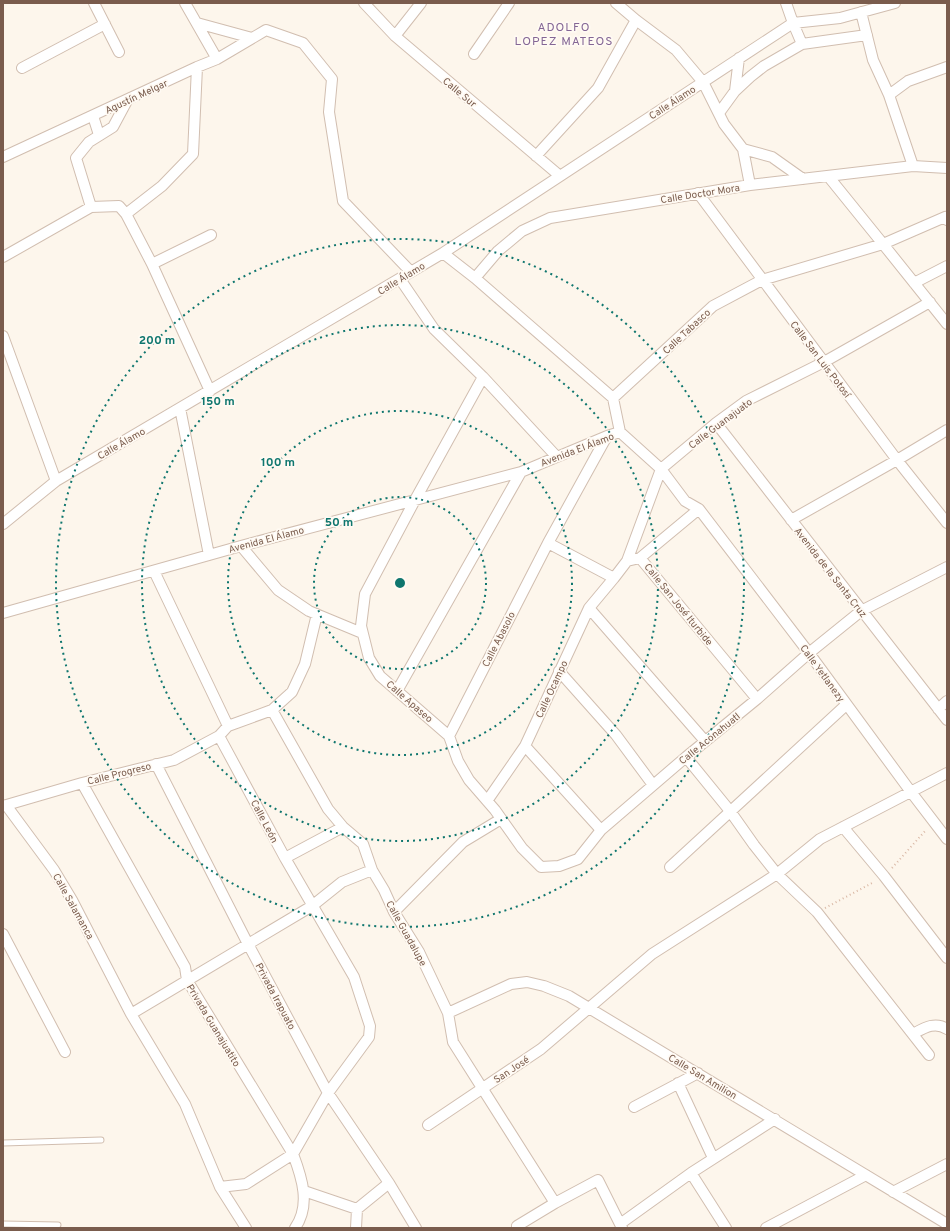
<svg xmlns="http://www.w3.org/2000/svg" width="950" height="1231" viewBox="0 0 950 1231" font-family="Overpass,sans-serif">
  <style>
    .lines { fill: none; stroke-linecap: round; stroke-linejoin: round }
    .lane-casing { stroke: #d1beb0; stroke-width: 7 }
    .street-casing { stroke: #d1beb0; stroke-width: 12 }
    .path { stroke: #d9b8a5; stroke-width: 2; stroke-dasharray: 1 3; stroke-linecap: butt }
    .lane { stroke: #fff; stroke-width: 5 }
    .street { stroke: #fff; stroke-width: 10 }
    .ring { fill: none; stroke: #0f766e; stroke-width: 2; stroke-dasharray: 2 4 }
    .labels { text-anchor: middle; stroke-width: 3.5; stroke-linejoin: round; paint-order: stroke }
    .street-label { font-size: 10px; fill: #7a5c4d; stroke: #fffaf3 }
    .quarter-label { font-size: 12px; letter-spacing: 1px; fill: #846695; stroke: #fffaf3 }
    .centre { fill: #0f766e; stroke: #fffaf3; stroke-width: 2 }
    .ring-label { font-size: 12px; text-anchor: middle; font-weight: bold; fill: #0f766e; stroke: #fffaf3; stroke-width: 3.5; stroke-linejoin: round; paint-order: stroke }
  </style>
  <rect width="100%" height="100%" fill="#fdf6ec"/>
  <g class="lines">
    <defs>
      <path id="lane" d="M3 1143 101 1140
        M3 1224 58 1225"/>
      <path id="street" d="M94 3 119 52
        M185 3 217 59
        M364 3 395 36 560 176
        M616 3 636 20 676 50 703 82 724 124 743 149 750 185
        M786 3 793 23 802 44
        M861 12 873 60 889 95 913 166
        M197 23 252 38
        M395 36 421 3
        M474 54 509 3
        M22 68 105 24
        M735 91 739 58
        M889 95 908 81 947 67
        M719 113 735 91 750 77 764 66 802 44 867 35
        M93 116 99 135
        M743 149 772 157 803 179
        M536 156 598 88 636 20
        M3 157 197 67 217 59 266 30 303 43 332 79 329 112 343 201 411 272
        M828 176 883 244 947 324
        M698 193 897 460 947 523
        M91 207 76 158 89 142 113 127 128 99
        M126 214 162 186 193 154 197 67
        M443 253 475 278 613 398 620 432 661 469 685 501 699 509 809 653 911 792 947 839
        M3 257 91 207 119 206 126 214 152 264 210 391
        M152 264 211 235
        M475 278 498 251 522 231 550 218 750 185 913 166 947 168
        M400 279 434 329 483 377 556 456
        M914 283 947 266
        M3 336 56 481
        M483 377 415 500 365 594 361 626 369 658 380 676 449 736 458 761 469 780 495 810 522 848 541 867 559 866 578 859 601 830 686 757 757 699 809 653 861 611 947 567
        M613 398 713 306 762 280 883 244 945 217 947 220
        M180 408 209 555
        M716 423 947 720
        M791 520 897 460 947 430
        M3 524 56 481 443 253 793 23 840 18 895 3
        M548 543 614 578 627 561 640 558 699 509
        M241 546 278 590 309 611 362 633
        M640 558 757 699
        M627 561 661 469 716 423 746 401 824 362 930 302
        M154 571 228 726
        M589 608 705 741
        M3 613 241 546 521 472 607 436 620 432
        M559 671 616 735 653 785
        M397 691 521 472
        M938 709 947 701
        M272 710 292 692 305 664 317 614
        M219 736 285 858 354 977 370 1026 369 1037 328 1093 293 1154 246 1184 220 1187
        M449 736 548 543 607 436
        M525 746 601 830
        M686 757 730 811 754 845 777 874 817 912 929 1055
        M156 764 248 944 328 1093 389 1183 416 1228
        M82 783 185 967 187 980 293 1154C302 1178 311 1205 295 1228
        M487 801 525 746 589 608 614 578
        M6 805 54 870 72 900 131 1014 185 1104 220 1187 246 1228
        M3 806 82 783 174 760 219 736 228 726 272 710 328 809 343 827 363 844 372 870 384 890 394 912 419 952 448 1013 453 1042 555 1203
        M843 827 884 876 947 958
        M285 858 343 827
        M670 867 846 705
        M394 912 463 842 501 819
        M3 934 65 1052
        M448 1013 511 984 527 982 544 986 569 996 947 1224
        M131 1014 312 906 342 882 372 870
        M913 1034C924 1028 935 1021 947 1029
        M678 1083 713 1158
        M634 1107 698 1073
        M428 1125 541 1049 652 954 777 874 820 839 947 773
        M691 1173 726 1228
        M304 1191 357 1209
        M893 1192 947 1164
        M356 1228 357 1209 389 1183
        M518 1228 517 1226 555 1203 598 1180 620 1224
        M622 1228 620 1224 691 1173 775 1119
        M766 1228 866 1175"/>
    </defs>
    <use href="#lane" class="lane-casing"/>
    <use href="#street" class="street-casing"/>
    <path class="path" d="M892 868 926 830
      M825 908 874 882"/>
    <use href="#lane" class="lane"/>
    <use href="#street" class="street"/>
  </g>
  <g class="ring">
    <circle cx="400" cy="583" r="86"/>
    <circle cx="400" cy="583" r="172"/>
    <circle cx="400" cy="583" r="258"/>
    <circle cx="400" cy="583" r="344"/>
  </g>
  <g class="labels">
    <g class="street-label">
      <text transform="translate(460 92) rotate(40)" y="4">Calle Sur</text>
      <text transform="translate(136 96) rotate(-25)" y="4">Agustín Melgar</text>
      <text transform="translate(672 102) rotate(-33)" y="4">Calle Álamo</text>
      <text transform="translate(700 193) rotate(-9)" y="4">Calle Doctor Mora</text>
      <text transform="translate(401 278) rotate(-31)" y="4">Calle Álamo</text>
      <text transform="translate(686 331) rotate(-43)" y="4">Calle Tabasco</text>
      <text transform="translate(821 359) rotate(53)" y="4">Calle San Luis Potosí</text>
      <text transform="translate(720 423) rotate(-37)" y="4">Calle Guanajuato</text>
      <text transform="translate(121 443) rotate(-30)" y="4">Calle Álamo</text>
      <text transform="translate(577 449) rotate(-21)" y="4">Avenida El Álamo</text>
      <text transform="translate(266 539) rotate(-15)" y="4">Avenida El Álamo</text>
      <text transform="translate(831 572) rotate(52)" y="4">Avenida de la Santa Cruz</text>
      <text transform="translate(679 604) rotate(51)" y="4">Calle San José Iturbide</text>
      <text transform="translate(498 639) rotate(-63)" y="4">Calle Abasolo</text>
      <text transform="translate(823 673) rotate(54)" y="4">Calle Yetlanezy</text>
      <text transform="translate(551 689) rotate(-65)" y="4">Calle Ocampo</text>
      <text transform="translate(410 701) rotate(41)" y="4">Calle Apaseo</text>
      <text transform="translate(709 738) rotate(-39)" y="4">Calle Aconahuatl</text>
      <text transform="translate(119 773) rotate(-14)" y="4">Calle Progreso</text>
      <text transform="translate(265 821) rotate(62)" y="4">Calle León</text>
      <text transform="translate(74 906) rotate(61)" y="4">Calle Salamanca</text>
      <text transform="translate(407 933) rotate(61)" y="4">Calle Guadalupe</text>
      <text transform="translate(276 996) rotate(62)" y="4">Privada Irapuato</text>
      <text transform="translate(214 1025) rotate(59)" y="4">Privada Guanajuatito</text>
      <text transform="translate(511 1069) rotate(-34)" y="4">San José</text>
      <text transform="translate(703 1076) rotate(31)" y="4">Calle San Amilion</text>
    </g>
    <g class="quarter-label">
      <text x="564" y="31">ADOLFO<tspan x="564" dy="14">LOPEZ MATEOS</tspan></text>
    </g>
  </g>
  <circle cx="400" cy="583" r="6" class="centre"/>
  <g class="ring-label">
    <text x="157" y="344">200 m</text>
    <text x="218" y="405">150 m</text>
    <text x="278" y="466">100 m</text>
    <text x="339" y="526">50 m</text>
  </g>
  <rect width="950" height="1231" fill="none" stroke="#7a5c4d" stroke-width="8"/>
</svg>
